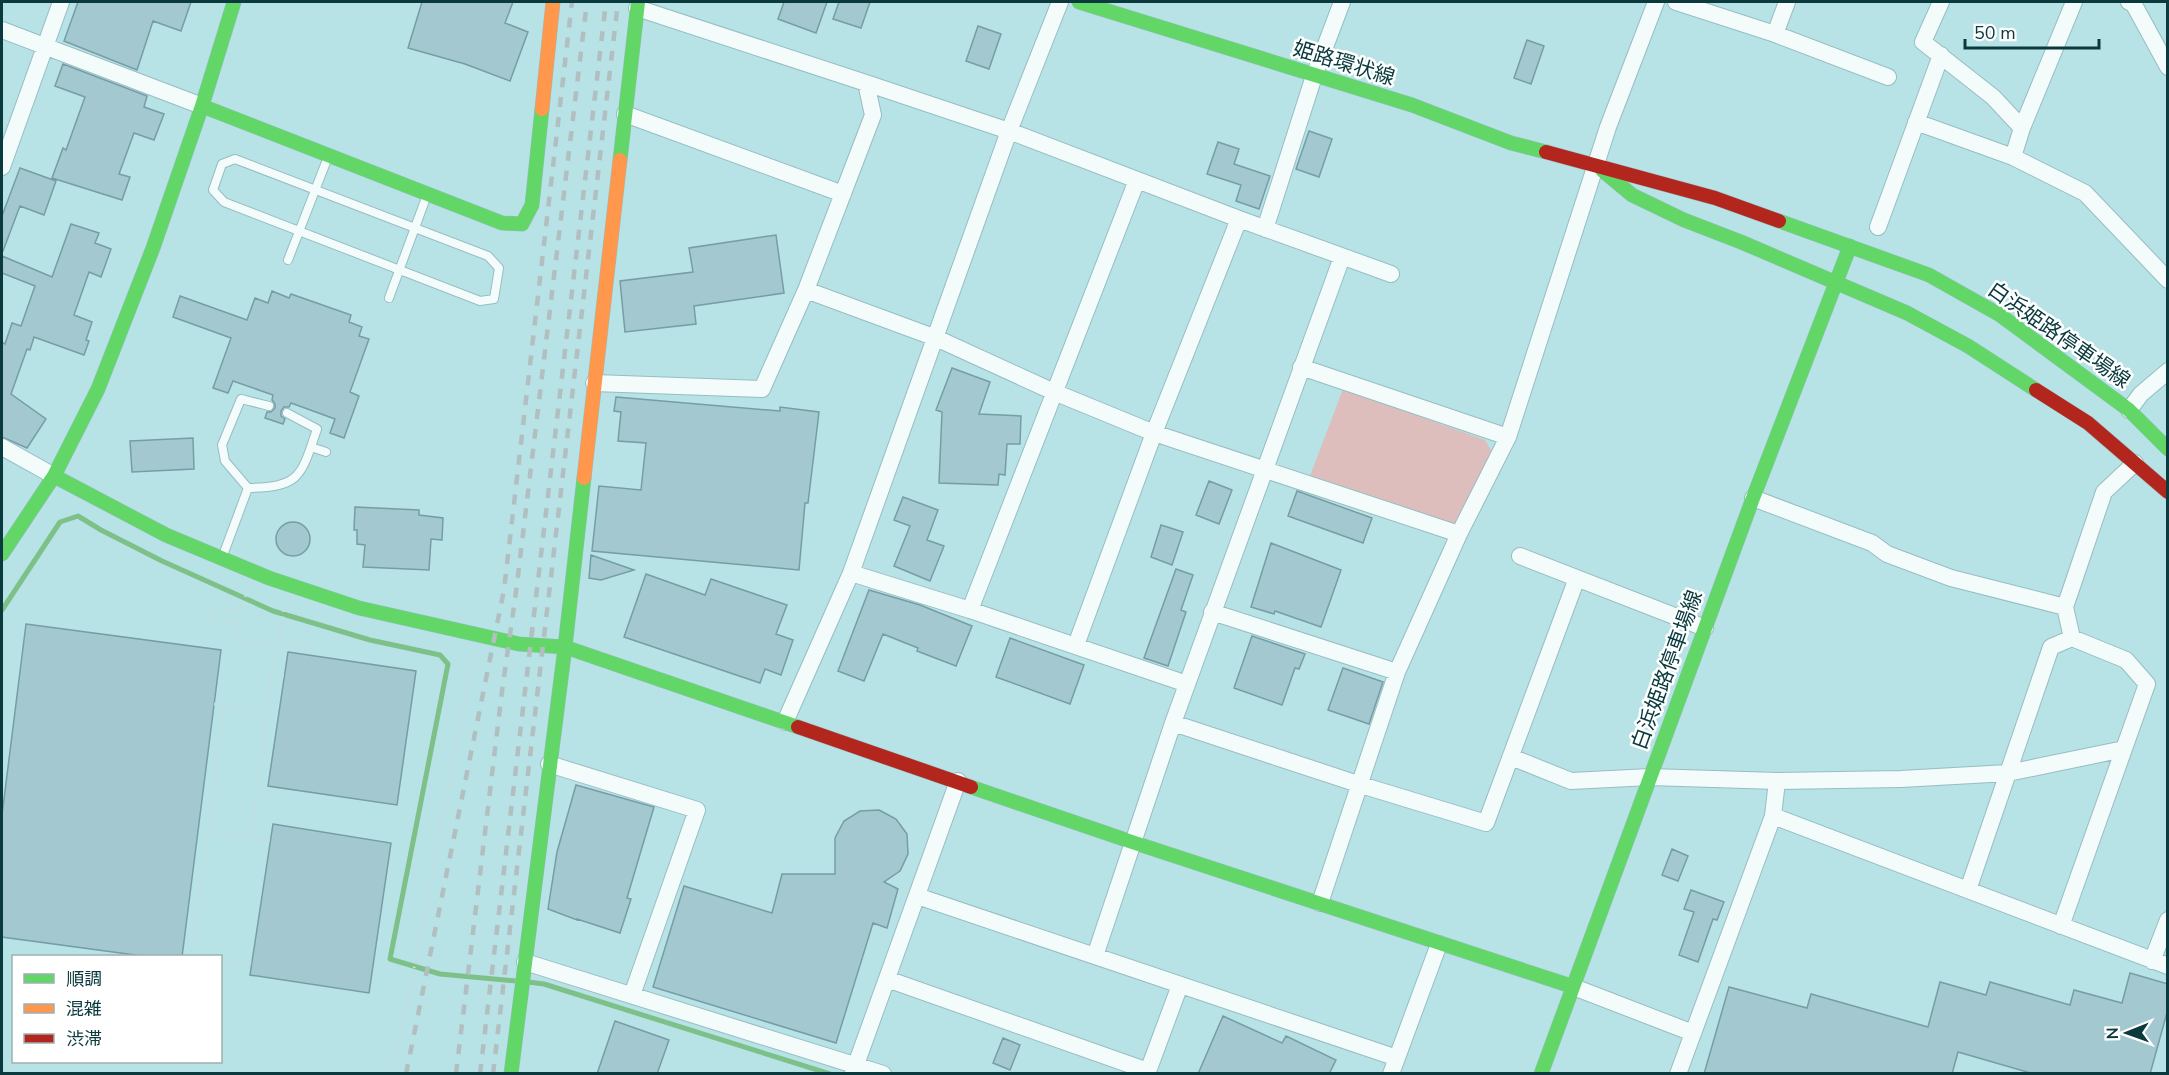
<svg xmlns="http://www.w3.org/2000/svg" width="2169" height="1075" viewBox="0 0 2169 1075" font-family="'Nunito Sans','Noto Sans JP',sans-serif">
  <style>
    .green { fill: #debebd }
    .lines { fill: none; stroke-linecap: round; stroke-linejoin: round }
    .stream { stroke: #7dc088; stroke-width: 5 }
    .building { fill: #a3c8d0; stroke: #769da5; stroke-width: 1.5 }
    .lane-casing { stroke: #96bec2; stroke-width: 10 }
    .street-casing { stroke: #96bec2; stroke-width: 18 }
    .fast-casing { stroke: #96bec2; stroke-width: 15 }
    .slow-casing { stroke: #96bec2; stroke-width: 15 }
    .jam-casing { stroke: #96bec2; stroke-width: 15 }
    .path { stroke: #cad9da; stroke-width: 3; stroke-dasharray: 1.5 4.5; stroke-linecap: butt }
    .lane { stroke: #f4fbfb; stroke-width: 8 }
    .street { stroke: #f4fbfb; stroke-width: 16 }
    .fast { stroke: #63d668; stroke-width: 14 }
    .slow { stroke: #ff974d; stroke-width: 14 }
    .jam { stroke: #b3261e; stroke-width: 14 }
    .rail { stroke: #b2bfc1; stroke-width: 4.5; stroke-dasharray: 10 10; stroke-linecap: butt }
    .labels { text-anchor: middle; stroke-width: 5; stroke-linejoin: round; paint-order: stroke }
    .street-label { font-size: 21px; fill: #0a3a3d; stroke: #fff }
  </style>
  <rect width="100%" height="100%" fill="#b7e2e6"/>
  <path class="green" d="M1343 389 1485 440 1492 452 1459 520 1449 525 1310 476Z"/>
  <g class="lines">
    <path class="stream" d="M2 610 60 522 78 516 101 530 162 561 273 611 370 640 440 655 448 664 390 959 440 974 516 981
      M528 982 544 984 830 1074"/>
  </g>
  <path class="building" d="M78 2H191L181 31 153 21 137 70 64 41Z
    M422 2H513L505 23 528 32 510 81 465 64 408 48Z
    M784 2H827L816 33 778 19Z
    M839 2H870L861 28 833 19Z
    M978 26 1001 34 989 69 966 61Z
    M1527 40 1544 46 1531 84 1514 78Z
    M63 64 147 96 144 107 164 114 154 140 134 133 119 174 130 177 122 200 52 178 63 148 66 150 85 97 55 86Z
    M1309 131 1332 139 1319 177 1296 169Z
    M1218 142 1239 149 1234 164 1270 176 1259 209 1236 201 1241 185 1207 174Z
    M20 168 56 181 44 215 20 206 3 251H2V216Z
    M71 224 99 233 95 243 111 249 101 277 89 272 74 315 92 322 86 340 89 341 84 355 34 337 30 350 27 349 11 394 46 419 27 448 2 437V342L5 344 12 323 21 326 35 286 2 273V256L52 277Z
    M776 235 784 293 694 306 696 324 625 332 620 281 693 272 689 248Z
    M272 291 289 298 291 294 351 315 349 322 362 327 359 336 369 339 350 392 359 396 344 438 330 433 335 419 291 403 289 407H284L281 411V416L285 419 283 424 265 418 267 412H271L275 408V404L272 400 273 395 233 381 228 393 213 388 231 338 173 317 180 296 247 320 255 298 268 303Z
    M952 368 990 382 979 414 1021 416 1020 444H1007L1005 475 999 474 998 485 939 483 942 412 936 410Z
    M616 397 780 411V407L819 412 808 503H805L799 570 592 551 599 486 641 490 646 443 618 441 621 412 614 411Z
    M193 438 194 469 132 472 130 441Z
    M1209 481 1232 490 1219 524 1196 515Z
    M1297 491 1372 518 1363 543 1288 516Z
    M903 497 938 510 927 540 944 546 930 581 894 566 910 526 894 520Z
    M355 507 419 510V515L443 518 442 540 431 539 429 570 363 567 365 545 357 544V530H354Z
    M276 539a17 17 0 1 1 34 0a17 17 0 1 1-34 0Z
    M1161 525 1183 532 1172 565 1151 557Z
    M1271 543 1341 570 1321 627 1275 611 1274 614 1251 607Z
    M591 555 634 570 601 580 589 578Z
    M1176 569 1193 575 1181 610 1186 612 1168 666 1144 658Z
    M646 574 705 595 711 579 787 605 776 634 793 640 781 675 765 669 760 683 624 637Z
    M869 590 920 605 972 626 956 666 917 651 918 648 883 634 864 681 838 671Z
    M26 624 221 650 182 957H150L2 937V815Z
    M1252 636 1305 654 1299 669 1295 668 1282 705 1234 688Z
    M1010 638 1084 665 1070 704 996 677Z
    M288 652 416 671 397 805 268 786Z
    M1343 668 1383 682 1369 724 1328 710Z
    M576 785 654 807 627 898 631 899 620 933 577 919V920L548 909 557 852Z
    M879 810 896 819 907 834 908 854 900 871 884 882 898 889 887 928 873 923 836 1043 653 987 684 886 772 913 782 874H835V838L844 821 860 811Z
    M273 824 391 843 369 993 250 975Z
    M1672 849 1688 856 1678 881 1662 875Z
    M1691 890 1724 902 1717 920 1713 919 1698 962 1679 955 1694 912 1684 909Z
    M2130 973 2168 984V1009L2150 1074H2034L1958 1052 1952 1074H1704L1729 987 1807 1008 1811 994 1928 1027 1940 982 1986 995 1990 982 2070 1005 2074 990 2122 1003Z
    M1223 1016 1282 1043 1286 1036 1336 1060 1329 1074H1198Z
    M615 1021 669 1040 657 1074H597Z
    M1003 1038 1020 1045 1010 1070 993 1063Z"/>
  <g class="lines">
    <defs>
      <path id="lane" d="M235 159 488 256 499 268 494 299 480 301 224 202 213 190 222 164Z
        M288 260 328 157
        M389 298 427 195
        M269 406 241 399 222 445 225 461 248 488C301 487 301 476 317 429L287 413
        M311 447 326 452
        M222 558 248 488"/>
      <path id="street" d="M1676 2 1775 34 1888 77
        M1941 2 1923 42 1993 97 2022 128
        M2129 2 2133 3 2168 67
        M637 8 866 83 873 115 806 290
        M2 30 202 106
        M1775 34 1787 2
        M866 83 1009 131 1239 219 1391 274
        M625 114 843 194
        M1916 122 2013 157 2085 193 2168 280
        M2013 157 2022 128 2074 2
        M2 167 61 2
        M1878 227 1941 55
        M1265 229 1314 76 1342 2
        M1301 367 1508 437
        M594 383 762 389 806 290 936 338 1054 392 1154 433 1459 534
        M2129 410 2141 394 2168 371
        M2 447 54 476
        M1753 498 1872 543 1887 554 1951 578 2065 607
        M1520 556 1705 628
        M851 573 970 610 1187 684
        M970 610 1137 180
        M1212 612 1397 672
        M2072 638 2065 607 2104 492 2135 463
        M1076 645 1154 433 1239 219
        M785 722 851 573 1009 131 1060 2
        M1173 723 1361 785 1486 823 1577 578
        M1511 757 1571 781 1650 777 1777 781 1901 779 2008 773 2124 749
        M549 764 697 810 632 995
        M1773 816 2168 966
        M1968 890 2051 647 2072 638 2126 660 2147 684 2061 926
        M917 896 1397 1058
        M1320 903 1397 672 1459 534 1508 437 1608 127 1656 2
        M1095 956 1173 723 1342 257
        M2152 961 2168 920
        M525 962 883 1074
        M887 979 1148 1071
        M1571 986 1693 1033
        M853 1073 958 781
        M1147 1074 1180 985
        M1391 1074 1439 944
        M1678 1074 1773 816 1777 781"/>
      <path id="fast" d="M1079 2 1412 105 1511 143 1546 152
        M202 106 502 223 522 224 532 205 542 109
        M620 160 638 2
        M1602 170 1632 195 1684 220 1741 242 1907 313 1968 346 2036 390
        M1779 221 1929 275 2000 315 2129 410 2168 449
        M54 476 166 535 269 578 359 608 519 644 565 647 798 727
        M2 554 54 476 98 389 153 248 202 106 234 2
        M971 787 1132 842 1571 986
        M511 1074 565 647 584 478
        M1541 1074 1753 498 1850 246"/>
      <path id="slow" d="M542 109 553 2
        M584 478 620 160"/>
      <path id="jam" d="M1546 152 1715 198 1779 221
        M2036 390 2088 423 2168 492
        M798 727 971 787"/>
    </defs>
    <use href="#lane" class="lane-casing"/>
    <use href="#street" class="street-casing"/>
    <use href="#fast" class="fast-casing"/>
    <use href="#slow" class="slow-casing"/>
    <use href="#jam" class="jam-casing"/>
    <path class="path" d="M276 645 308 650 309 643 280 639 284 604
      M271 675 284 676
      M214 704 225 706
      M208 831 251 837 275 645 236 640 238 622 209 619 210 609 239 611 248 590
      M251 837 270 840
      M191 955 201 956
      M191 956 225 706 266 712
      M220 959 252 963
      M176 1074 178 1062
      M393 1074 422 928 473 654"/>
    <use href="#lane" class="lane"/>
    <use href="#street" class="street"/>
    <use href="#fast" class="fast"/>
    <use href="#slow" class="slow"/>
    <use href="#jam" class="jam"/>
    <path class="rail" d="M406 1074 504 590 572 2
      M456 1074 502 691 516 592 587 2
      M480 1074 606 2
      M493 1074 618 2"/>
  </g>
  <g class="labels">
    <g class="street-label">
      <text transform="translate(1344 63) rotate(17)" y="7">姫路環状線</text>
      <text transform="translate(2059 335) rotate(35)" y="7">白浜姫路停車場線</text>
      <text transform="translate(1667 670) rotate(-70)" y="7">白浜姫路停車場線</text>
    </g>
  </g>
  <rect width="2169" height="1075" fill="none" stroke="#0a3a3d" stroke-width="6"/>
  <rect x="12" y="955" width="210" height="108" fill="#ffffff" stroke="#9db0b1" stroke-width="1.5"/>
  <rect x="24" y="974" width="30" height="9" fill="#63d668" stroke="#9db0b1" stroke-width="1.5"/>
  <text x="66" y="985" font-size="18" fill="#0a3a3d">順調</text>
  <rect x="24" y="1004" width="30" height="9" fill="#ff974d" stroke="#9db0b1" stroke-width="1.5"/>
  <text x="66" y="1015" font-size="18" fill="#0a3a3d">混雑</text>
  <rect x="24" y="1034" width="30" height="9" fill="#b3261e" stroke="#9db0b1" stroke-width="1.5"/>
  <text x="66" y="1045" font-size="18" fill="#0a3a3d">渋滞</text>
  <g transform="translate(2127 1033) rotate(269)" stroke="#ffffff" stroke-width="4.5" paint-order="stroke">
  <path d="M0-4.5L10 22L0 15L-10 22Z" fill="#0a3a3d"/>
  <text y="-9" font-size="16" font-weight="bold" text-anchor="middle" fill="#0a3a3d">N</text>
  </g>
  <path d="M1965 39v9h134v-9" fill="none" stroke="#0a3a3d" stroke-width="3"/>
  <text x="1974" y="39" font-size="18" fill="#0a3a3d" stroke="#ffffff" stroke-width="4.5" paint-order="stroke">50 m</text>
</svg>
